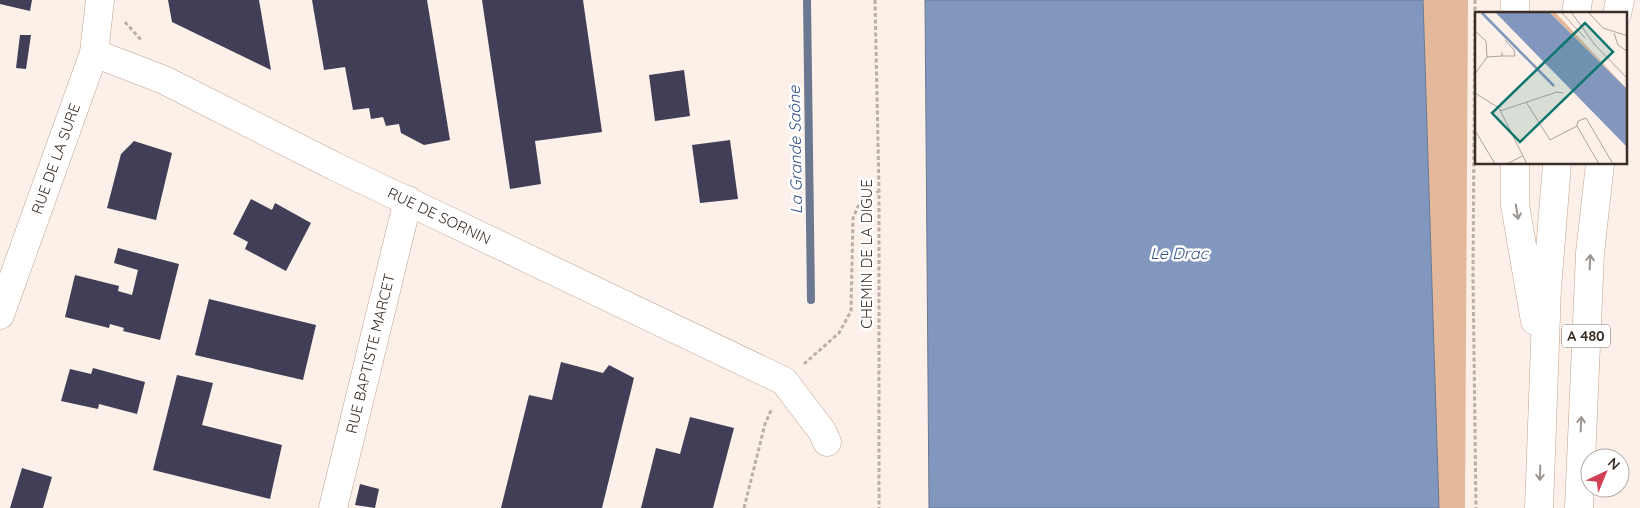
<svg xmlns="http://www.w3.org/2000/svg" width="1640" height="508" viewBox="0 0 1640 508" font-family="Quicksand,sans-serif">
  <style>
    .forest { fill: #e4b89b }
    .water { fill: #8297be; stroke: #6c7890 }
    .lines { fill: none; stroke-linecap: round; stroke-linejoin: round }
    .stream { stroke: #6c7890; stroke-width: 8 }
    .building { fill: #413e58 }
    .minor-casing { stroke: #c0a390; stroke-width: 29 }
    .highway-casing { stroke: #c0a390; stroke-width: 29 }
    .path { stroke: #bbafa7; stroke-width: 3; stroke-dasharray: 4 2.5; stroke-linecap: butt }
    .minor { stroke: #fff; stroke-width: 28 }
    .highway { stroke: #fff; stroke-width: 28 }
    .oneway { stroke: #9c9692 }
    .labels { text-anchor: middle; stroke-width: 5; stroke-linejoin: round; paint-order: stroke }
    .shield { fill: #fff; stroke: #756d67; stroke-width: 1 }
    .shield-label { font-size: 14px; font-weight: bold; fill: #3a2e26 }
    .street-label { font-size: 15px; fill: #3a2e26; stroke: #fff }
    .water-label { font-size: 16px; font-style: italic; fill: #365287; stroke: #fff }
    .inset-river { fill: none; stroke: #8297be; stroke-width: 2.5 }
    .inset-road { fill: none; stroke: #aea29a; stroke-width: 1 }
    .view { fill: #0f766e; fill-opacity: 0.15; stroke: #0f766e; stroke-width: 2.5 }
    .inset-edge { fill: none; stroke: #3a2e26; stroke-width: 2.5 }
  </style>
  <rect width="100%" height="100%" fill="#fcf0e8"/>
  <path class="forest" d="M1423 0H1468L1465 508H1439Z"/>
  <path class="water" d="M925 0H1423L1439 508H929Z"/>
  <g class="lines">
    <path class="stream" d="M807 0 811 300"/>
  </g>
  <path class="building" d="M0 0H32L30 11 0 4Z
    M168 0H259L271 70 172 22Z
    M312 0H427L450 140 424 145 401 133 399 124 386 126 383 117 371 119 369 108 353 110 345 67 324 70Z
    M482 0H583L602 132 535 141 541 184 510 189Z
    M20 35H31L26 69 16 68Z
    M684 70 690 116 655 121 649 75Z
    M730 140 738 199 700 203 692 145Z
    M134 141 172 153 156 220 107 208 121 154Z
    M251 199 272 210 275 203 311 223 286 271 245 249 248 242 233 234Z
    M118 248 179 264 160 340 123 331 124 328 110 324 109 328 65 317 75 275 119 286 118 291 132 295 138 270 114 263Z
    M209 299 316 325 303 380 195 355Z
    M561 362 603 373 609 365 634 378 602 508H501L529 395 552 400Z
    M93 368 145 382 137 414 99 404 98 409 61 401 70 369 91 374Z
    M177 375 213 383 202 425 282 445 270 499 153 470Z
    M690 417 734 428 713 508H641L656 448 680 454Z
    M22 468 52 477 43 508H10Z
    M360 484 379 489 375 508 355 505Z"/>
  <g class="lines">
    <defs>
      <g id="minor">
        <path id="s1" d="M94 53 164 80 334 166 784 381 822 431 827 442"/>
        <path id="s2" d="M0 315 94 53 100 0"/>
        <path id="s3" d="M333 508 408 200"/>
      </g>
      <path id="highway" d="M1515 14V0
        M1576 14 1578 0
        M1617 14 1620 0
        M1515 164V205L1535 321
        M1539 508 1547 288 1557 164
        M1579 508 1590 253 1600 164"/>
    </defs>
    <use href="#minor" class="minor-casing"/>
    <use href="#highway" class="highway-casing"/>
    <path class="path" d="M875 0 879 191V508
      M1475 0 1473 275 1476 508
      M125 22 142 41
      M804 364 839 333 851 311 853 218 861 200 879 191
      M744 508 765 424 772 408"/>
    <use href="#minor" class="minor"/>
    <use href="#highway" class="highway"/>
  </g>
  <defs><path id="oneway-shaft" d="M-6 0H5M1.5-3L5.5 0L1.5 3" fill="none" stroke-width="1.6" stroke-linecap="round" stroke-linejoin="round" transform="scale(1.25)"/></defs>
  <g class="oneway">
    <use href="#oneway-shaft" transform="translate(1517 212) rotate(81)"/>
    <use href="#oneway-shaft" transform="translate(1590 262) rotate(-87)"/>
    <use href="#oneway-shaft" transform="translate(1581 424) rotate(-87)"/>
    <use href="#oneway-shaft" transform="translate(1540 473) rotate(92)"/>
  </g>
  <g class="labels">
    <rect class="shield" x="1562" y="324.5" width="48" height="23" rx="4"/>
    <g class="shield-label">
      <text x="1586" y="341">A 480</text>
    </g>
    <g class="street-label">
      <text dy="5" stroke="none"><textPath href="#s2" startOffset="166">RUE DE LA SURE</textPath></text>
      <text dy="5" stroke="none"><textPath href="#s1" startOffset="382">RUE DE SORNIN</textPath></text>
      <text transform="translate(867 254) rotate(-90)" y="5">CHEMIN DE LA DIGUE</text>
      <text dy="5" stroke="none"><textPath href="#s3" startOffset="159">RUE BAPTISTE MARCET</textPath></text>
    </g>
    <g class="water-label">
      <text transform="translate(795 150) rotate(-91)" y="6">La Grande Saône</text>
      <text x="1179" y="259">Le Drac</text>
    </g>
  </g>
  <g transform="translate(1475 12)">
    <rect width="152" height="152" fill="#fcf0e8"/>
    <path d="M74 0H80L152 77 128 53Z" fill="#e4b89b"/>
    <path d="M20 0H74L152 77V135Z" fill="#8297be"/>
    <path class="inset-river" d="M7 1 79 74"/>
    <path class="inset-road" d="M86 0 110 26M96 0 120 33 153 67M113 0 128 16 153 24M0 19 11 29 12 45 0 62M139 21 143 33 153 40M27 44H40L39 38 30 28M12 45 27 44V40M0 81 24 96 52 152M51 90 75 128 102 114M25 99 82 80 88 81M102 114 103 109 111 106 138 152M102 114 124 152M1 120 20 152M32 152 47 144"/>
    <path class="view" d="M110 11 138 40 45 130 17 101Z"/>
    <rect width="152" height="152" class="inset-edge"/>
  </g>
  <g transform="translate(1605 473) rotate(44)"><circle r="24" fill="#ffffff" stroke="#b0aba8"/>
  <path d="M0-4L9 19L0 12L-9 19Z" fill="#d14057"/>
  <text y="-8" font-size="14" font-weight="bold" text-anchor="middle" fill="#3a2e26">N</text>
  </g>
</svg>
